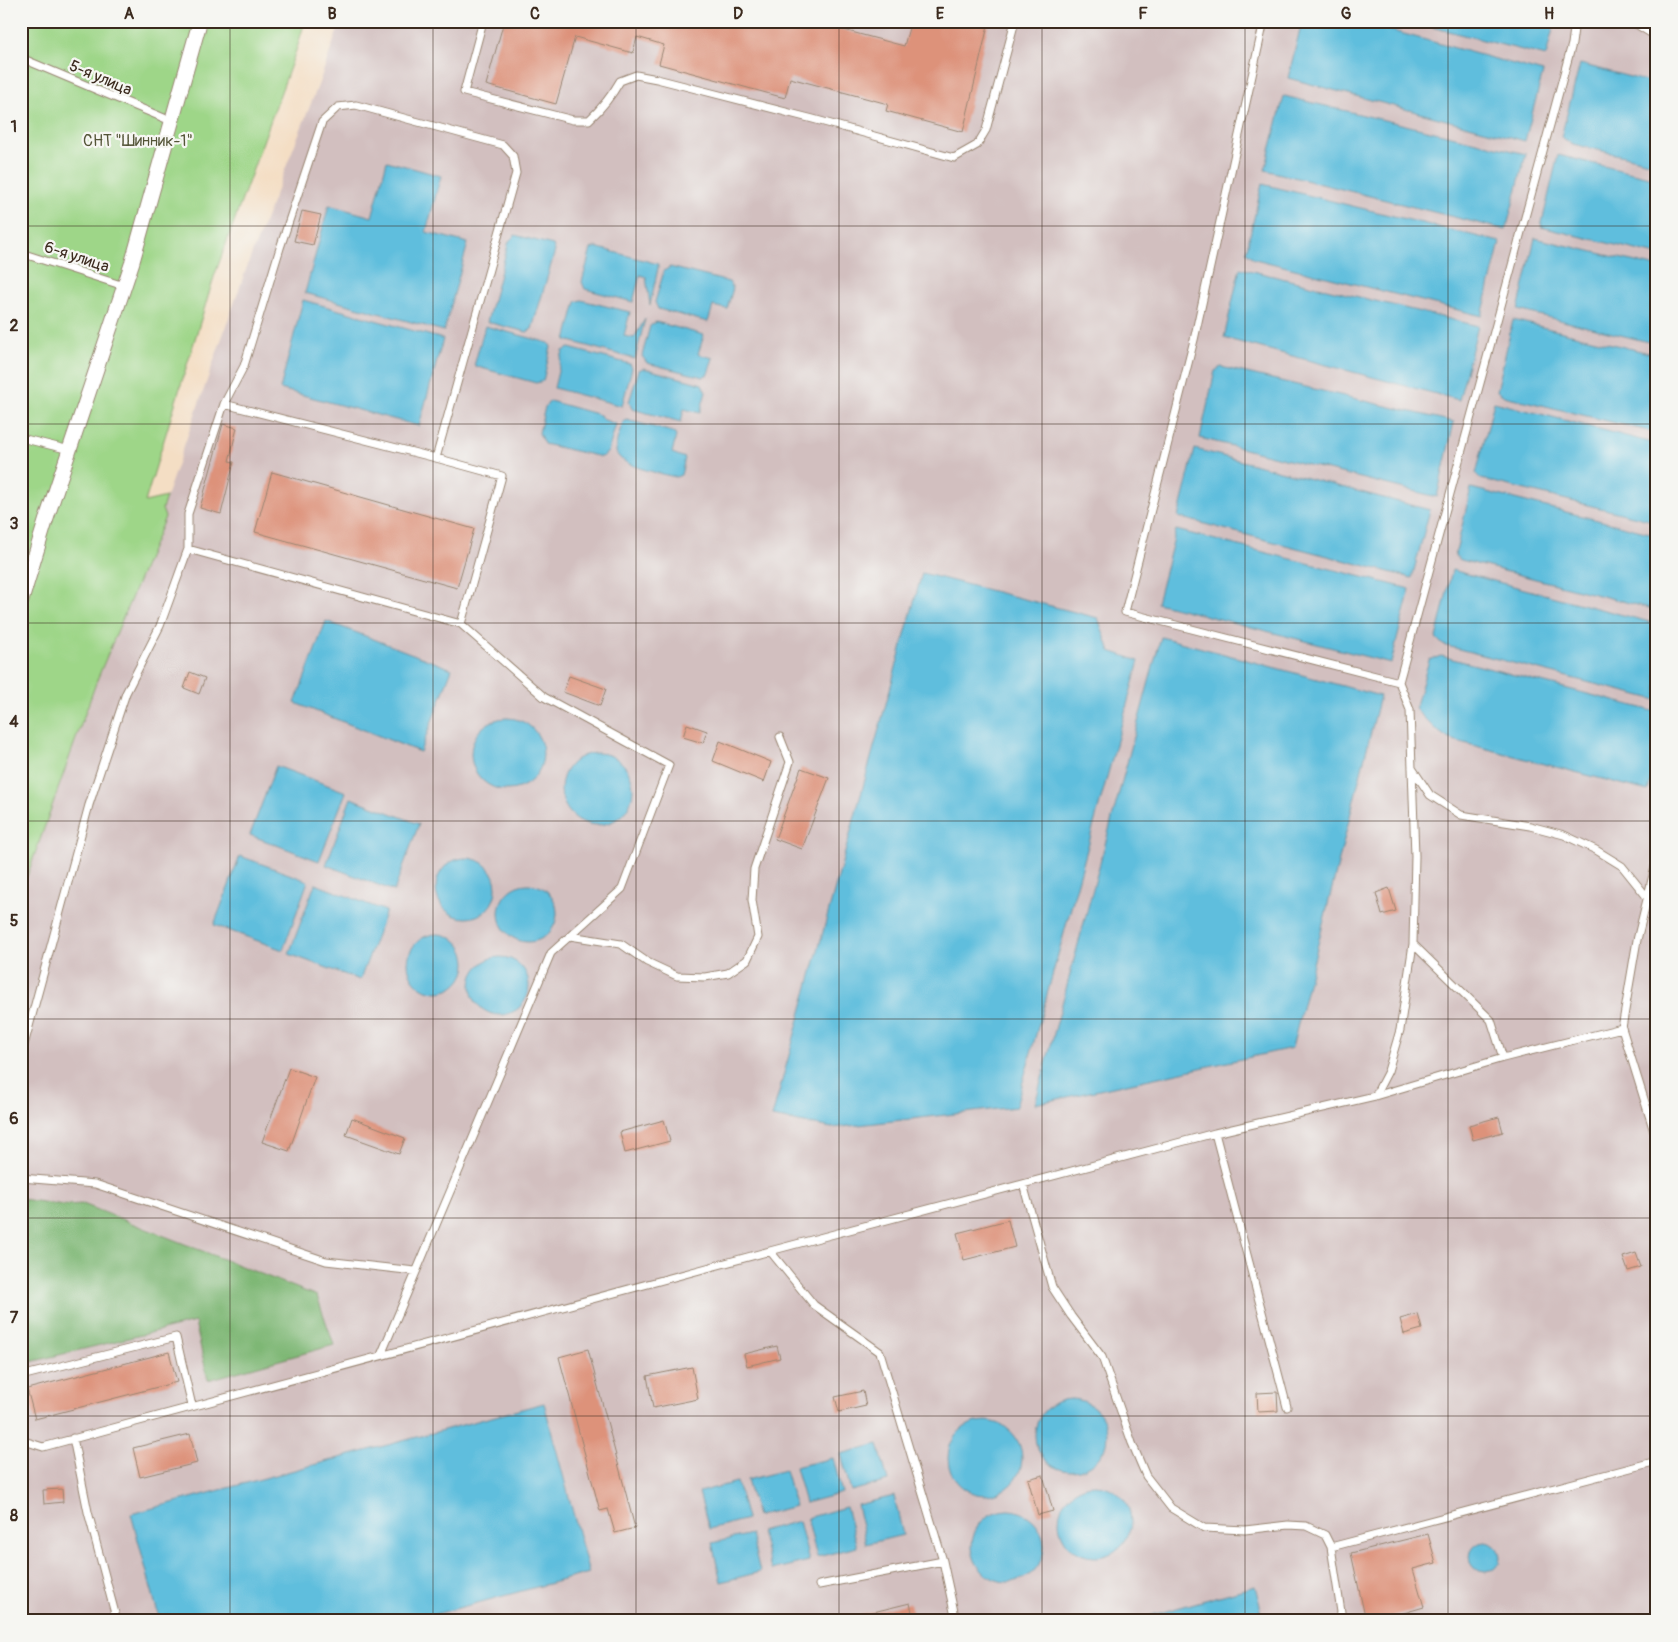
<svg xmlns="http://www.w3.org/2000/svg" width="1678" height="1642" viewBox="0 0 1678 1642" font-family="Pangolin,sans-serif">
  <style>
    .industrial { fill: #d2bfbf }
    .green { fill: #9ed688; stroke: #6c8053 }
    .forest { fill: #7eb774; stroke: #5c7049 }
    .water { fill: #5fbedd; stroke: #4d747e }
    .building { fill: #dd927a }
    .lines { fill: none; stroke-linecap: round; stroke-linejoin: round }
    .lane-casing { stroke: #988471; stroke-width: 9 }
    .street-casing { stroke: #988471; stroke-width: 16 }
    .lane { stroke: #fff; stroke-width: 7 }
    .street { stroke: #fff; stroke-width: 14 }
    .grid { fill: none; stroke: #3b2a1e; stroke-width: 1; stroke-opacity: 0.55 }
    .labels { text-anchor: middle; stroke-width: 4.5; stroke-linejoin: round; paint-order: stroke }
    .street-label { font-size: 16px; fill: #3b2a1e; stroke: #f6f6f2 }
    .park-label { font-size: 16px; fill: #545538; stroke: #f6f6f2 }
    .neatline { fill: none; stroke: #3b2a1e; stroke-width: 2 }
    .grid-label { font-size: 16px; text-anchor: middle; font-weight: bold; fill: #3b2a1e }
  </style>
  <rect width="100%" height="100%" fill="#f6f6f2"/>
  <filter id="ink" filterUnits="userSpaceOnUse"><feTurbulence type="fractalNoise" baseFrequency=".02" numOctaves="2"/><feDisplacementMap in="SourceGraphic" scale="10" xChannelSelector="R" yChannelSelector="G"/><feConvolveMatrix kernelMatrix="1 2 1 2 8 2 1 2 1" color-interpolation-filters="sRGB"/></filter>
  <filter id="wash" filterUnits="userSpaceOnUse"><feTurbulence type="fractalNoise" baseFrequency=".0096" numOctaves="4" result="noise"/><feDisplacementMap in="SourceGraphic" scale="20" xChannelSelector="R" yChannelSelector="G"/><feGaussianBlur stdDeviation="1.12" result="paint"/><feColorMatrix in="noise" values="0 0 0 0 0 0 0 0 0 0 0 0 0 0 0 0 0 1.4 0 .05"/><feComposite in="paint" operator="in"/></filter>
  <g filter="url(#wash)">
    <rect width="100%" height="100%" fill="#f4dec4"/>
    <path class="industrial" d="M341 21H1657V1621H21V893L97 680 165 517 162 509 166 497 249 261 319 83Z"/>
    <path class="green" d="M21 21H305L298 45 214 277 145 502 166 497 162 509 165 517 97 680 21 893Z"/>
    <path class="forest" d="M21 1199 64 1205 83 1204 317 1296 334 1345 208 1380 195 1322 22 1364Z"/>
    <path class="water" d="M1302 21H1356L1543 72 1525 141 1288 78Z
      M1408 21H1555L1546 56Z
      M1580 64 1657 84V164L1573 144 1561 137Z
      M1284 96 1526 154 1506 230 1265 170Z
      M1558 155 1657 179V255L1541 227Z
      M387 161 441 176 426 232 468 243 444 331 305 293 329 205 372 217Z
      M1262 184 1500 242 1482 316 1255 259 1246 252Z
      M515 235 553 245 555 251 532 329 527 332 487 322 509 241Z
      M1535 238 1657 267V344L1518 310Z
      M595 247 658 264V268L650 305 646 277 640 275 633 302 585 289 582 282 591 249Z
      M670 267 729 282 733 288 727 309 713 306 708 322 658 309 655 302 664 271Z
      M1240 268 1478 326 1459 400 1224 338Z
      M303 300 443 339 419 426 280 389Z
      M581 300 630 312 624 336 634 338 645 319 635 359 566 340 576 302Z
      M1513 320 1657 355V433L1504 396 1497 391Z
      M656 322 704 335 698 354 713 358 708 374 703 377 647 363 642 356 650 326Z
      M485 326 549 343 551 347 543 381 536 383 474 366Z
      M569 348 630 364 632 368 622 406 554 388 563 351Z
      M1221 367 1454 422 1437 497 1200 438 1215 371Z
      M643 368 702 384 706 392 700 413 684 409 681 422 632 409 629 402 639 370Z
      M550 401 600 415 602 419 616 424 608 452 602 457 544 444 539 433 545 407Z
      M1494 402 1657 444V522L1481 479 1476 474Z
      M627 420 673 432 676 436 672 453 685 458 681 475 676 477C663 474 614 466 616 449 616 440 620 431 623 422Z
      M1195 449 1430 510 1412 578 1178 517Z
      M1471 488 1657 535V610L1461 560 1455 556Z
      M1176 530 1410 589 1391 663 1157 603Z
      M1452 570 1657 624V700L1443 645 1436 638Z
      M922 573 1098 618 1110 651 1139 661 1016 1107 832 1128 772 1117Z
      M326 621 452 669 420 752 295 703Z
      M1161 637 1380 696 1292 1048 1035 1104Z
      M1441 656 1657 712V757L1648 791 1449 739 1435 729 1415 709 1429 660Z
      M471 754a36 36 0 1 1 72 0a36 36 0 1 1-72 0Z
      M561 789a36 36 0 1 1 72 0a36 36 0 1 1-72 0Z
      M276 766 346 792 319 861 250 835Z
      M351 798 419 824 394 891 326 865Z
      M240 856 308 881 283 950 214 925Z
      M436 888a30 30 0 1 1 60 0a30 30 0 1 1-60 0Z
      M315 884 386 911 360 980 289 954Z
      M499 913a29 29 0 1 1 58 0a29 29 0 1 1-58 0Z
      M408 963a29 29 0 1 1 58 0a29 29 0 1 1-58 0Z
      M471 986a29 29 0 1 1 58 0a29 29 0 1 1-58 0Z
      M1035 1435a36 36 0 1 1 72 0a36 36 0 1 1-72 0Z
      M544 1403 589 1573 410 1621H160L131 1514Z
      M948 1458a37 37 0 1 1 74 0a37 37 0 1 1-74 0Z
      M878 1444 888 1481 851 1491 841 1454Z
      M833 1458 842 1493 805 1503 795 1467Z
      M785 1470 795 1506 757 1516 747 1480Z
      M737 1482 747 1519 709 1529 699 1492Z
      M1059 1521a36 36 0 1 1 72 0a36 36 0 1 1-72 0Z
      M894 1496 903 1535 866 1544 857 1505Z
      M846 1507 857 1547 817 1557 807 1518Z
      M972 1546a36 36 0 1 1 72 0a36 36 0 1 1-72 0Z
      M799 1521 809 1561 771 1570 761 1531Z
      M751 1534 760 1572 721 1582 712 1543Z
      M1470 1557a15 15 0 1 1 30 0a15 15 0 1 1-30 0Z
      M1255 1586 1264 1621H1131Z"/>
    <g id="blocks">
      <path class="building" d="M504 21H810L904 46 911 21H989L963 132 886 111 888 104 790 78 785 98 659 64 664 45 637 37 633 53 575 37 556 104 486 85Z
        M302 211 321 215 313 245 294 241Z
        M223 424 237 428 229 461 234 462 221 514 200 508Z
        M272 472 474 529 457 588 255 532Z
        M190 672 205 678 199 694 184 688Z
        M569 676 606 689 600 706 563 692Z
        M687 724 707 731 703 743 683 737Z
        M720 741 771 762 764 782 713 761Z
        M801 768 829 778 802 849 775 839Z
        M1389 888 1396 911 1382 915 1376 893Z
        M289 1068 315 1077 289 1151 262 1142Z
        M1499 1117 1503 1132 1473 1140 1469 1125Z
        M352 1118 405 1138 399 1154 346 1135Z
        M664 1120 670 1141 625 1153 620 1132Z
        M1008 1220 1015 1247 964 1260 957 1233Z
        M1636 1253 1641 1267 1628 1271 1623 1257Z
        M1418 1314 1422 1329 1404 1334 1400 1319Z
        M777 1346 780 1358 747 1366 744 1354Z
        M588 1349 635 1528 615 1533 608 1509 600 1511 559 1357Z
        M169 1352 177 1382 35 1419 27 1389Z
        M692 1367 698 1399 653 1408 647 1376Z
        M863 1391 866 1406 839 1412 835 1397Z
        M1277 1392 1278 1411 1258 1412 1257 1393Z
        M190 1434 197 1463 140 1477 133 1448Z
        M1043 1475 1053 1511 1038 1515 1028 1479Z
        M62 1489 63 1502 44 1504 43 1490Z
        M1428 1534 1436 1563 1413 1569 1424 1607 1376 1621H1366L1351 1553Z
        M910 1603 914 1621H858L857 1616Z"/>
    </g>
  </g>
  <g filter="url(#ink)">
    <use href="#blocks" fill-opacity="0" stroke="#988471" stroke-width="1"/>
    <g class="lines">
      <defs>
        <path id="lane" d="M483 21 464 92 573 120H589C602 108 611 97 620 81L636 75 657 79 813 119 954 158 977 145 986 130 1015 21
          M1264 21 1194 340 1125 612 1399 682
          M1631 21 1657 37
          M21 58 171 121
          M21 253 124 286
          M224 404 436 458 502 476 461 624
          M21 438 70 450
          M188 549V514L224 404 244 366 280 248 322 122 338 107 356 105 503 145 513 156 516 173 436 458
          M1412 768 1430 795 1461 815 1530 826 1564 835 1596 850 1622 866 1647 897
          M1657 859 1637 940 1622 1028 1657 1141
          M570 936 621 944 647 962 677 976 705 977 728 973 747 960 758 937 752 900 754 869 790 762 780 737
          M21 1056 89 805 126 693 160 626 188 549 461 624 544 697 669 765 622 889 551 953 381 1355
          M1503 1058 1491 1020 1413 944 1415 856 1410 710 1399 682 1572 44 1575 21
          M1375 1096 1388 1071 1400 1030 1413 944
          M1215 1133 1287 1407
          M21 1178 95 1184 326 1261 415 1271
          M1023 1184 1052 1287 1071 1316 1102 1357 1132 1443 1146 1476 1171 1508 1204 1528 1245 1530 1288 1525 1306 1526 1325 1535 1331 1547
          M770 1251 814 1305 880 1352 943 1561 956 1621
          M21 1376 176 1337 192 1406
          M73 1438 88 1512 117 1621
          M21 1440 43 1447 770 1251 1215 1133 1375 1096 1503 1058 1622 1028
          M819 1585 943 1561
          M1339 1621 1341 1612 1331 1547 1657 1461"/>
        <path id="street" d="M21 602 46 520 132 263 200 21"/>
      </defs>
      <use href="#lane" class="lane-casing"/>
      <use href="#street" class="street-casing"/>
      <use href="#lane" class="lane"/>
      <use href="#street" class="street"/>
    </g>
  </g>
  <path class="grid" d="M230 21V1621M433 21V1621M636 21V1621M839 21V1621M1042 21V1621M1245 21V1621M1448 21V1621M21 226H1657M21 424H1657M21 623H1657M21 821H1657M21 1019H1657M21 1218H1657M21 1416H1657"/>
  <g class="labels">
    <g class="street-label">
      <text transform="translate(101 77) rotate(23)" y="6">5-я улица</text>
      <text transform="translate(77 256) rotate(18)" y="6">6-я улица</text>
    </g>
    <g class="park-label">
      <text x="138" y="146">СНТ "Шинник-1"</text>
    </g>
  </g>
  <rect width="1678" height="1642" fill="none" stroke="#f6f6f2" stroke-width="55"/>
  <rect x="28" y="28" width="1622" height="1586" class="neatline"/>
  <g class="grid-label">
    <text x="129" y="19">A</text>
    <text x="332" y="19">B</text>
    <text x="535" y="19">C</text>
    <text x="738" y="19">D</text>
    <text x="940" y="19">E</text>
    <text x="1143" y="19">F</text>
    <text x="1346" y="19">G</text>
    <text x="1549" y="19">H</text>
    <text x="14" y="132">1</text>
    <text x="14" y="331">2</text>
    <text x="14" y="529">3</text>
    <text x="14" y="727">4</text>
    <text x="14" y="926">5</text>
    <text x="14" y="1124">6</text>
    <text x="14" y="1323">7</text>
    <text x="14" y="1521">8</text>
  </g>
</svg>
